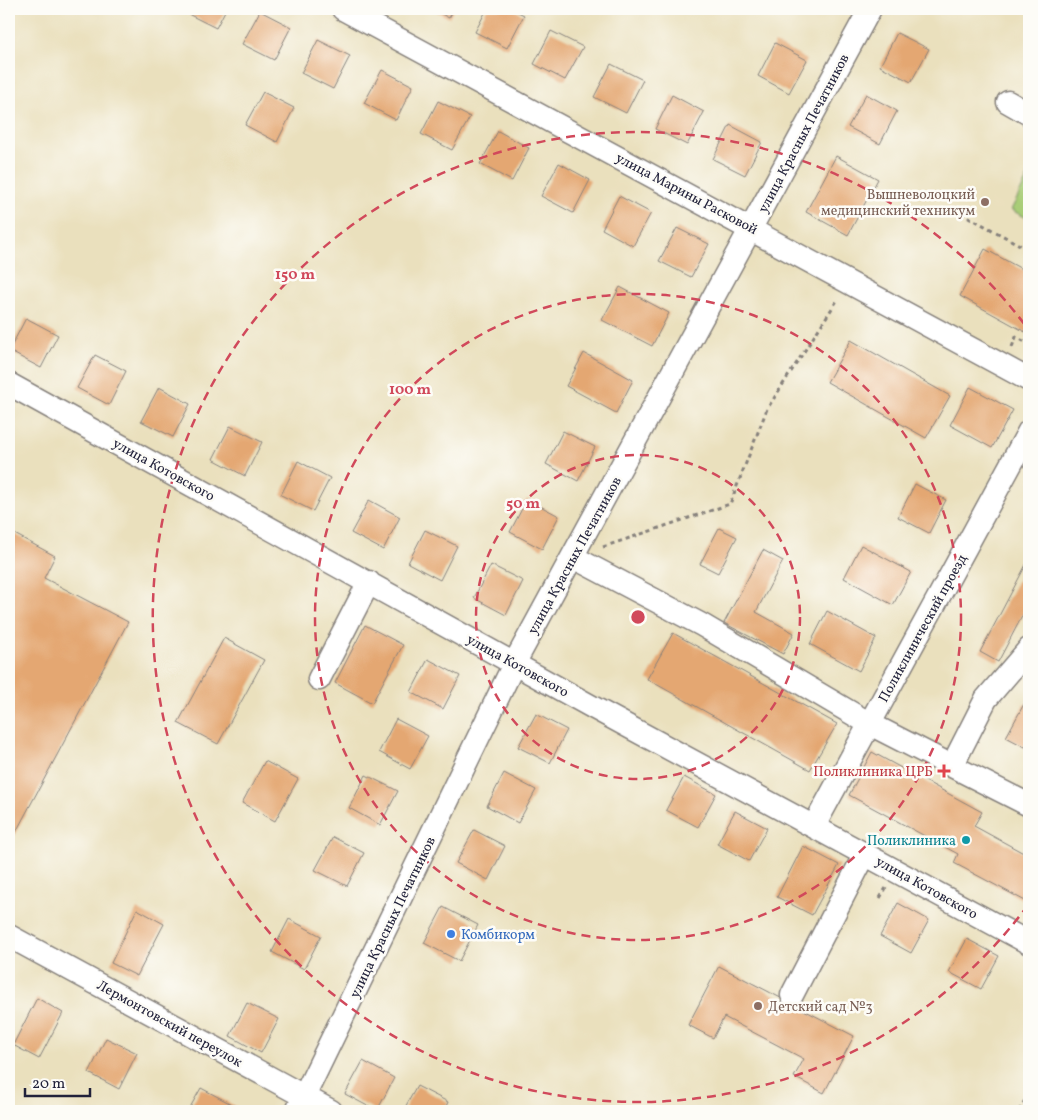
<svg xmlns="http://www.w3.org/2000/svg" width="1038" height="1120" viewBox="0 0 1038 1120" font-family="Vollkorn,serif">
  <style>
    .green { fill: #a9cd77; stroke: #667859 }
    .building { fill: #e4a772 }
    .lines { fill: none; stroke-linecap: round; stroke-linejoin: round }
    .minor-casing { stroke: #86817c; stroke-width: 25 }
    .path { stroke: #86817c; stroke-width: 3; stroke-dasharray: 4 4; stroke-linecap: butt }
    .minor { stroke: #fff; stroke-width: 22 }
    .ring { fill: none; stroke: #d1495b; stroke-width: 2.5; stroke-dasharray: 9 6 }
    .education-dot { fill: #8d6e63; stroke: #fdfcf7; stroke-width: 2 }
    .health-dot { fill: #e0444e; stroke: #fdfcf7; stroke-width: 2 }
    .culture-dot { fill: #0f9aa8; stroke: #fdfcf7; stroke-width: 2 }
    .shop-dot { fill: #3f7fe0; stroke: #fdfcf7; stroke-width: 2 }
    .labels { text-anchor: middle; stroke-width: 5; stroke-linejoin: round; paint-order: stroke }
    .street-label { font-size: 14px; fill: #22223b; stroke: #fdfcf7 }
    .education-label { font-size: 14px; fill: #785e54; stroke: #fdfcf7; text-anchor: end }
    .health-label { font-size: 14px; fill: #be3a42; stroke: #fdfcf7; text-anchor: end }
    .culture-label { font-size: 14px; fill: #0d838f; stroke: #fdfcf7; text-anchor: end }
    .shop-label { font-size: 14px; fill: #366cbe; stroke: #fdfcf7; text-anchor: start }
    .centre { fill: #d1495b; stroke: #fdfcf7; stroke-width: 2.5 }
    .ring-label { font-size: 15px; text-anchor: middle; font-weight: bold; fill: #d1495b; stroke: #fdfcf7; stroke-width: 5; stroke-linejoin: round; paint-order: stroke }
  </style>
  <rect width="100%" height="100%" fill="#fdfcf7"/>
  <filter id="ink" filterUnits="userSpaceOnUse"><feTurbulence type="fractalNoise" baseFrequency=".02" numOctaves="2"/><feDisplacementMap in="SourceGraphic" scale="10" xChannelSelector="R" yChannelSelector="G"/><feConvolveMatrix kernelMatrix="1 2 1 2 8 2 1 2 1" color-interpolation-filters="sRGB"/></filter>
  <filter id="wash" filterUnits="userSpaceOnUse"><feTurbulence type="fractalNoise" baseFrequency=".0096" numOctaves="4" result="noise"/><feDisplacementMap in="SourceGraphic" scale="20" xChannelSelector="R" yChannelSelector="G"/><feGaussianBlur stdDeviation="1.12" result="paint"/><feColorMatrix in="noise" values="0 0 0 0 0 0 0 0 0 0 0 0 0 0 0 0 0 1.4 0 .05"/><feComposite in="paint" operator="in"/></filter>
  <g filter="url(#wash)">
    <rect width="100%" height="100%" fill="#eae0bd"/>
    <path class="green" d="M1029 175V219L1011 210Z"/>
    <g id="blocks">
      <path class="building" d="M186 9H226L216 28 184 12Z
        M432 9H454L449 18Z
        M487 9H512L524 15 507 48 475 32Z
        M260 11 291 27 274 60 242 44Z
        M551 31 583 47 565 80 534 64Z
        M897 33 929 49 911 82 880 66Z
        M318 40 350 56 333 89 301 73Z
        M775 43 807 60 789 93 758 76Z
        M611 64 643 80 626 113 594 97Z
        M382 70 413 86 396 120 364 103Z
        M263 92 294 108 277 142 245 125Z
        M866 94 897 111 880 144 848 127Z
        M672 95 704 112 687 145 655 129Z
        M438 101 470 117 452 150 421 134Z
        M730 125 762 142 745 175 713 159Z
        M498 131 529 148 512 181 480 164Z
        M836 156 878 179 848 235 806 212Z
        M559 163 590 180 573 213 541 196Z
        M619 196 651 213 633 246 602 229Z
        M677 228 709 244 691 277 659 261Z
        M985 249 1029 273V334L960 296Z
        M620 287 669 313 652 346 602 320Z
        M26 318 58 335 41 368 9 351Z
        M851 340 950 396 926 438 827 382Z
        M584 353 633 380 616 413 566 386Z
        M95 355 126 371 109 405 77 388Z
        M159 387 190 404 173 437 141 421Z
        M970 387 1013 410 992 448 950 425Z
        M230 426 262 442 245 476 213 459Z
        M563 431 595 447 578 481 546 464Z
        M298 461 330 478 313 511 281 495Z
        M915 484 946 500 929 533 898 517Z
        M527 499 559 516 542 549 510 532Z
        M369 500 400 517 383 550 351 533Z
        M719 528 737 537 718 573 700 564Z
        M425 530 457 546 440 580 408 563Z
        M9 531 55 556 44 578 128 622 9 845Z
        M861 545 911 572 893 605 844 578Z
        M763 550 783 561 756 612 794 633 783 654 724 623Z
        M1029 559V603L998 662 980 652Z
        M491 565 523 581 506 615 474 598Z
        M827 611 876 638 859 671 810 644Z
        M365 625 403 645 372 703 335 683Z
        M673 633 837 724 810 770 647 679Z
        M224 638 264 660 218 744 178 723Z
        M428 659 460 676 443 709 411 692Z
        M1024 704 1029 707V749L1006 737Z
        M536 714 567 730 550 763 518 747Z
        M396 719 428 736 410 769 379 752Z
        M872 752 982 812 974 826 1029 856V903L954 863 958 854 849 795Z
        M265 761 298 779 275 821 242 803Z
        M504 773 536 790 518 823 487 806Z
        M366 775 398 791 380 825 349 808Z
        M684 777 716 794 698 827 666 810Z
        M735 811 767 828 749 861 717 844Z
        M474 830 505 846 488 880 456 863Z
        M333 837 364 853 347 886 315 870Z
        M803 846 839 865 812 915 777 897Z
        M898 903 929 920 911 953 880 936Z
        M443 907 478 925 459 961 424 943Z
        M137 909 164 924 137 976 111 963Z
        M289 919 321 936 304 969 272 952Z
        M967 939 999 956 981 989 949 972Z
        M719 966 854 1036 824 1093 794 1077 804 1059 724 1017 713 1038 688 1025Z
        M37 998 63 1013 39 1059 13 1045Z
        M247 1003 279 1019 261 1053 230 1036Z
        M106 1038 137 1053 119 1089 89 1073Z
        M363 1061 394 1078 377 1111 345 1094Z
        M417 1086 448 1102 444 1111H403Z
        M201 1088 237 1107 235 1111H188Z"/>
    </g>
  </g>
  <g filter="url(#ink)">
    <use href="#blocks" fill-opacity="0" stroke="#86817c" stroke-width="1"/>
    <g class="lines">
      <defs>
        <path id="minor" d="M343 9 1029 380
          M1008 102 1029 114
          M9 384 596 709 1029 943
          M573 557 702 625 870 724 952 766 986 699 1029 649
          M319 679 369 582
          M952 766 1029 805
          M814 826 1029 431
          M9 936 331 1111
          M792 995 865 854
          M297 1111 515 662 870 9"/>
      </defs>
      <use href="#minor" class="minor-casing"/>
      <path class="path" d="M954 209 1029 250
        M1012 347 1016 337 1029 344
        M603 547 730 504 767 409 838 299
        M880 898 886 888
        M1019 1111 1029 1093"/>
      <use href="#minor" class="minor"/>
    </g>
  </g>
  <g class="ring">
    <circle cx="638" cy="617" r="162"/>
    <circle cx="638" cy="617" r="323"/>
    <path d="M1028 905A485 485 0 1 1 1028 329"/>
  </g>
  <g class="education-dot">
    <circle cx="985" cy="202" r="5"/>
    <circle cx="758" cy="1006" r="5"/>
  </g>
  <path class="health-dot" d="M941.5 763.5h5v5h5v5h-5v5h-5v-5h-5v-5h5z"/>
  <circle class="culture-dot" cx="966" cy="840" r="5"/>
  <circle class="shop-dot" cx="451" cy="934" r="5"/>
  <g class="labels">
    <g class="street-label">
      <text transform="translate(803 133) rotate(-62)" y="5">улица Красных Печатников</text>
      <text transform="translate(687 193) rotate(28)" y="5">улица Марины Расковой</text>
      <text transform="translate(164 469) rotate(29)" y="5">улица Котовского</text>
      <text transform="translate(574 555) rotate(-61)" y="5">улица Красных Печатников</text>
      <text transform="translate(922 628) rotate(-61)" y="5">Поликлинический проезд</text>
      <text transform="translate(518 665) rotate(29)" y="5">улица Котовского</text>
      <text transform="translate(927 887) rotate(29)" y="5">улица Котовского</text>
      <text transform="translate(392 917) rotate(-64)" y="5">улица Красных Печатников</text>
      <text transform="translate(170 1023) rotate(29)" y="5">Лермонтовский переулок</text>
    </g>
    <g class="education-label">
      <text x="975" y="199">Вышневолоцкий<tspan x="975" dy="16">медицинский техникум</tspan></text>
      <text x="768" y="1011" text-anchor="start">Детский сад №3</text>
    </g>
    <g class="health-label">
      <text x="933" y="776">Поликлиника ЦРБ</text>
    </g>
    <g class="culture-label">
      <text x="956" y="845">Поликлиника</text>
    </g>
    <g class="shop-label">
      <text x="461" y="939">Комбикорм</text>
    </g>
  </g>
  <circle cx="638" cy="617" r="8" class="centre"/>
  <g class="ring-label">
    <text x="295" y="279">150 m</text>
    <text x="410" y="394">100 m</text>
    <text x="523" y="508">50 m</text>
  </g>
  <rect width="1038" height="1120" fill="none" stroke="#fdfcf7" stroke-width="30"/>
  <path d="M25 1088v8h65v-8" fill="none" stroke="#22223b" stroke-width="2.5"/>
  <text x="32" y="1088" font-size="15" fill="#22223b" stroke="#fdfcf7" stroke-width="4" paint-order="stroke">20 m</text>
</svg>
